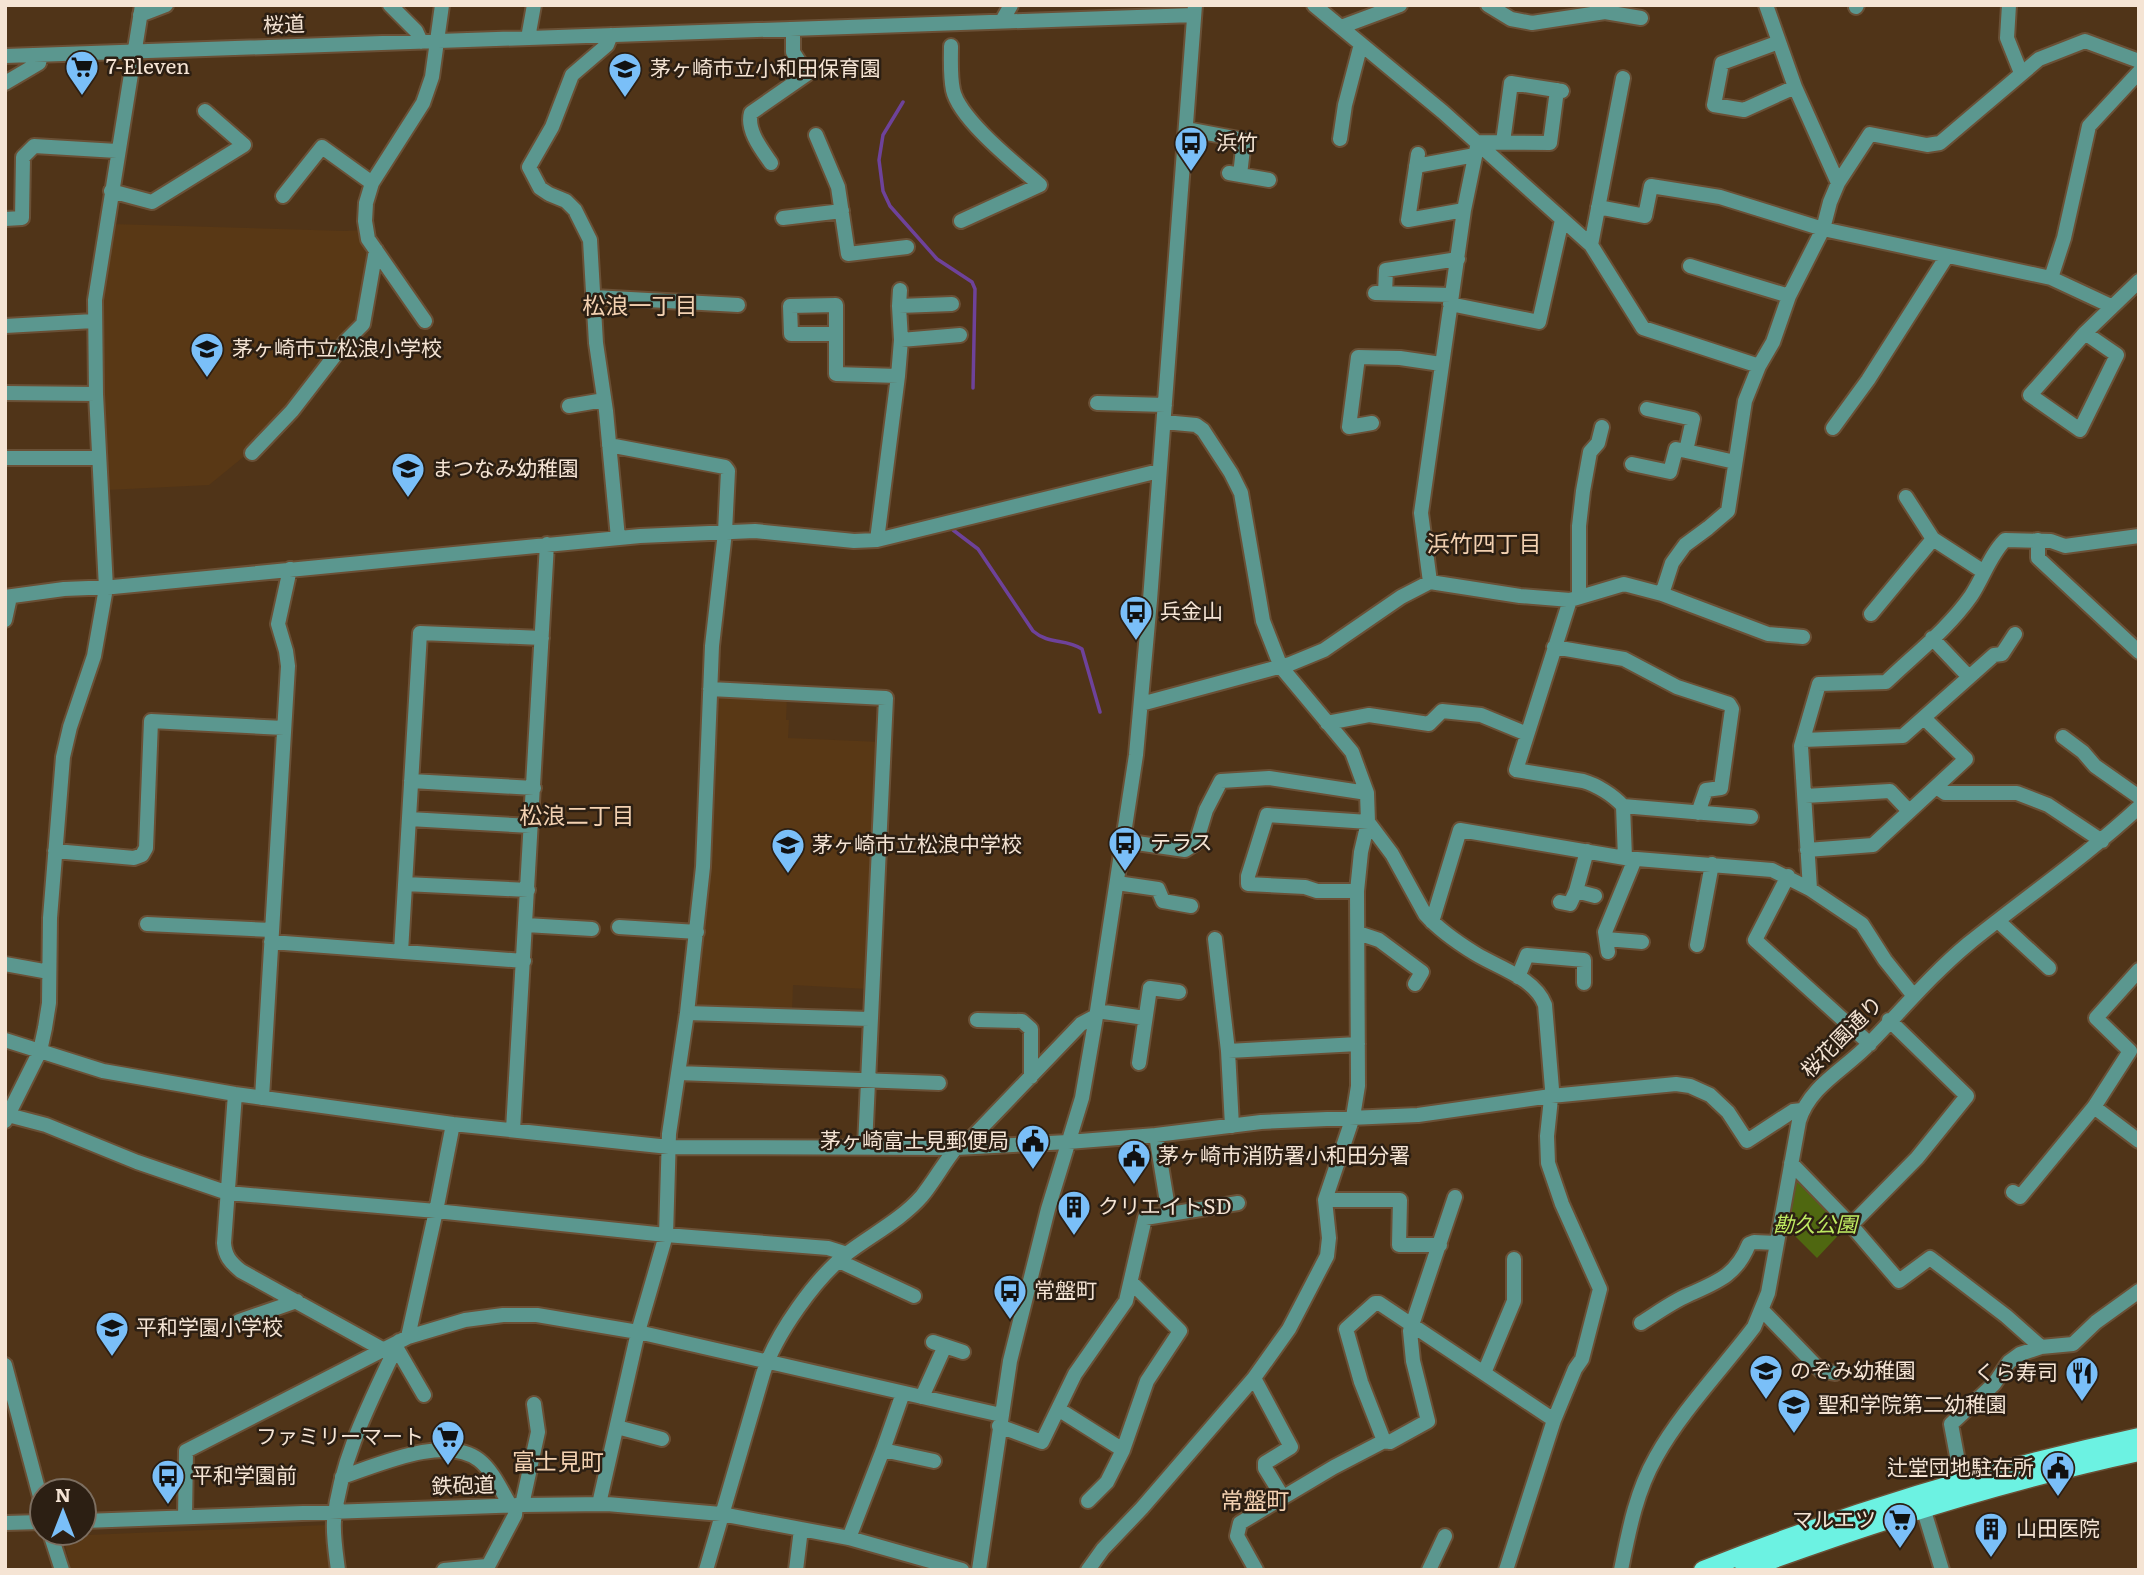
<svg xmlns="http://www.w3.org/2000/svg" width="2144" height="1575" viewBox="0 0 2144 1575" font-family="Literata,'Noto Sans JP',serif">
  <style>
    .built { fill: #593815 }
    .green { fill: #4f6710 }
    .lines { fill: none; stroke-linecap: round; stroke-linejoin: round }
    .stream { stroke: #6e429a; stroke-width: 3.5 }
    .minor-casing { stroke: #6a5036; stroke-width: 18 }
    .major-casing { stroke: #6a5036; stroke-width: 21 }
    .minor { stroke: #5b978f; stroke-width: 14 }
    .major { stroke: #6cf2e2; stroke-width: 18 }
    .labels { text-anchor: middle; stroke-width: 5; stroke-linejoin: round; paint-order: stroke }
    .street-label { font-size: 21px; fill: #f5e4d4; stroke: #2c1f13 }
    .poi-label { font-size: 21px; fill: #f5e4d4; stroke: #2c1f13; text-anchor: start }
    .park-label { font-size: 21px; font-style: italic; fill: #bfeb62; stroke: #2c1f13 }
    .neighbourhood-label { font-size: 23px; fill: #f3d1b1; stroke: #2c1f13 }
  </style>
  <rect width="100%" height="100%" fill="#503418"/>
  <path class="built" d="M111 224 345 231 363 230 371 255 363 314 294 405 247 454 209 485 107 490 100 310Z
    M716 695 787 697 786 720H789L788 738 881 742 867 989 793 985 792 1012 693 1006Z
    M326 1525 331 1570H71L63 1536Z"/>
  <path class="green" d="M1793 1172 1847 1226 1817 1258 1784 1225Z"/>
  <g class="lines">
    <path class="stream" d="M903 102 883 135 879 160 883 191 890 206 937 259 972 282 975 289 973 388
      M953 530 978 549 1033 631C1049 645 1065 638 1082 649L1100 712"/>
    <defs>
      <path id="minor" d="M390 5 416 31 421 42
        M1314 5 1443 112 1591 245 1643 328 1759 366
        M1488 5 1511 19 1532 23 1605 12 1641 18
        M1766 5 1795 87 1838 183
        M2009 5 2007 38 2021 73
        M1856 7 1857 5
        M140 15 166 5
        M1002 21 1011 5
        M1341 27 1400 5
        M611 35 607 45 572 75 552 127 529 167 540 188 549 194 566 201 575 210 590 240 596 343 606 411 618 538
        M528 38 534 5
        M1779 42 1722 63 1714 105 1744 110 1795 87
        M951 46C951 60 950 76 953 90 959 119 1017 165 1040 185L961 221
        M5 56C402 45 798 25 1194 15
        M5 83 39 63 41 55
        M1186 129 1244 140 1240 175
        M816 135 838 187 848 254 907 247
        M1340 139 1345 105 1361 44
        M1478 142 1550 143 1557 90
        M1503 142 1511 83 1562 91
        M1418 154 1408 220 1464 210
        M771 163C762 150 746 130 751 113L807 74 793 52V29
        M1416 166 1475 155
        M1229 173 1269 180
        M111 191 152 202 244 145 205 111
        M283 196 322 147 372 183
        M1598 207 1645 216 1651 186 1720 197 1823 229 2051 278 2111 306
        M783 218 842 211
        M5 219 22 218 23 157 34 146 117 151
        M1591 245 1623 78
        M1690 266 1789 296
        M2051 278 2064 238 2089 126 2139 72
        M1375 293 1451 295
        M1385 293 1386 270 1458 259
        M594 297 738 305
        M1450 304 1539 322 1562 220
        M899 306 900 290
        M425 321 368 239 365 221 366 203 372 183 423 103 432 77 442 5
        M5 326 94 321
        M2085 333 2117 355 2080 430 2030 395 2085 333 2139 281
        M836 334H791L790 306 836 305V374L898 376
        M901 340 960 335
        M5 393 96 394
        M1097 403 1165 405
        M569 406 604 400
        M1647 409 1693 419 1686 451 1735 462
        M1372 423 1349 427 1358 357 1400 358 1441 364
        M1833 428 1868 380 1947 256
        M252 453 292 411 346 341 363 324 376 250
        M5 458H99
        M1632 464 1670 472 1676 449 1686 451
        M1906 497 1933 539 1984 572
        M877 540 898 376 901 340 899 306 952 304
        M2038 540V558L2139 652
        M1430 582 1421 513 1464 210 1478 142
        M1662 594 1672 563 1685 545 1708 528 1728 511 1745 401 1759 366 1773 342 1789 296 1823 229 1830 202 1838 183 1870 134 1927 145 1940 143 2039 59 2085 41 2139 61
        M5 597 64 589 113 587 640 536 755 531 854 541 877 540 1159 471
        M1579 597V526L1583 491 1590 452 1598 443 1602 427
        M1570 600 1516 770 1583 781C1597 785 1613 795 1623 806L1625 858
        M1871 614 1933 539
        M5 620 10 597
        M1932 638 1969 677
        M1554 647 1624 659 1677 687 1729 704 1732 709 1721 788 1706 790 1698 813
        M710 689 886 698 865 1146
        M1141 704 1290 664 1324 650 1401 597 1430 582 1520 596 1570 600 1624 584 1662 594 1768 634 1803 637
        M1327 723 1369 715 1429 724 1442 711 1481 715 1527 734
        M2063 737 2083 752 2095 766 2139 797
        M1803 740 1903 736 1994 655 2002 654 2015 634
        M411 781 534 788
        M1936 787 1945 793H2017L2048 805 2102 841
        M1805 796 1890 791 1909 811
        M1623 806 1751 817
        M409 819 531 826
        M1123 841 1185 850 1196 843 1206 810 1221 781 1269 778 1367 793
        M1807 850 1873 845 1966 759 1924 718
        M55 851 134 858 142 855 146 848 151 721 284 728
        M1587 851 1576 891 1595 896
        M1788 876 1755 940 1870 1044
        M1117 883 1158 889 1163 901 1191 906
        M405 884 528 890
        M1810 889 1801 746 1819 684 1886 682C1915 654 1948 629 1971 596 1983 578 1990 555 2005 540L2051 541 2065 546 2139 536
        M1357 891H1317L1305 887 1248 884V876L1267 815 1368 822 1392 854 1425 914C1440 931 1458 943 1476 954 1499 968 1535 978 1545 1005L1552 1089 1547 1136 1548 1163 1562 1204 1600 1289 1582 1359 1575 1369 1554 1420 1506 1570
        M1560 902 1570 904 1576 891
        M1998 921 2049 968
        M1432 922 1460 830 1625 858 1772 870 1810 889 1862 924 1885 960 1913 995
        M147 924 272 930
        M526 925 592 929
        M619 927 697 932
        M1358 933 1379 940 1422 972 1415 984
        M1215 939 1228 1051 1232 1126
        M1606 939 1642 942
        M271 942 524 961
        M1697 945 1712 864
        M401 952 420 633 542 638
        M1608 952 1605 932 1635 859
        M5 964 49 972
        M1518 977 1527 955 1584 960V983
        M1097 1011 1145 1018
        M687 1013 869 1019
        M977 1020 1022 1021 1031 1029V1077
        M5 1040 103 1071 235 1094 453 1124 669 1147 956 1148 1068 1142 1156 1135 1261 1122 1418 1115 1551 1096 1676 1084 1690 1086 1710 1095 1728 1112 1747 1141 1793 1111 1802 1110
        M1228 1051 1358 1044
        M1139 1063 1150 988 1179 992
        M678 1073 939 1083
        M235 1094 224 1243C225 1256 230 1262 241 1271L382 1349
        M262 1098 288 666 286 651 278 624 290 569
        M2094 1107 2139 1141
        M8 1115 46 1125 137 1162 228 1193 436 1211 666 1235 828 1248 847 1254
        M5 1121 40 1051 45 1028 49 1003 50 918 63 757 70 727 94 656 106 588 96 394 95 300 142 5
        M513 1130 547 544
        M1156 1135 1169 1214
        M963 1147 1081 1024 1096 1016
        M1791 1163 1851 1225 1899 1281 1930 1258 2006 1316 2041 1347
        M2013 1192 2020 1197 2094 1107 2130 1051 2096 1018 2139 970
        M1325 1200H1400L1399 1245H1440
        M1851 1225 1917 1158 1967 1096 1889 1020
        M839 1261 914 1296
        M1762 1310 1820 1370 1835 1373
        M239 1321 297 1301
        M1641 1323C1657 1313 1672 1302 1688 1295 1717 1282 1736 1276 1749 1244L1754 1242 1777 1243
        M408 1337 436 1211 453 1124
        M933 1342 963 1352
        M396 1347 424 1395
        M5 1365 42 1504
        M1484 1373 1514 1301V1259
        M1254 1378 1291 1447 1265 1463V1468L1282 1496
        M922 1397 945 1346
        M1058 1409 1123 1450
        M999 1426 1042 1442 1075 1374 1126 1301 1145 1218 1238 1203
        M617 1427 662 1439
        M1384 1441 1361 1382 1346 1329 1375 1303H1379L1554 1420
        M883 1450 934 1461
        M342 1477C378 1465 446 1434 479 1460 493 1471 501 1490 510 1505
        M1962 1483 1951 1424 1994 1384 2009 1362 2020 1354 2041 1347 2073 1344 2096 1322 2139 1291
        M1088 1501 1107 1482 1123 1450 1147 1381 1180 1331 1131 1282
        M1921 1501 1942 1570
        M599 1504 638 1332 666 1235 669 1134 687 1013 703 867 712 646 725 532 728 471 725 467 609 445
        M522 1505 538 1432 534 1404
        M185 1517 186 1451 408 1337 465 1320 503 1315H537L638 1332 1001 1415
        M84 1521 522 1505 607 1504 721 1514 849 1538 962 1570
        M5 1523 42 1522
        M50 1533 62 1570
        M849 1538 883 1450 903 1393
        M338 1570C336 1554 333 1536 334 1521 341 1456 372 1399 399 1341
        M444 1570 487 1566
        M486 1570 515 1515 516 1505
        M706 1570 763 1374C775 1335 816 1277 849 1252 873 1234 902 1219 922 1196 934 1181 944 1163 956 1148
        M796 1570 801 1529
        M979 1570 1010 1361 1048 1209 1082 1098 1097 1011 1136 755 1150 600 1195 5
        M1088 1570 1103 1549 1142 1508 1254 1378 1289 1329 1327 1256 1329 1238 1325 1200 1353 1117 1358 1086 1357 891 1361 852 1368 822 1367 793 1352 752 1281 667 1263 621 1241 493 1231 473 1203 430 1196 425 1164 422
        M1256 1570 1237 1536 1240 1523 1334 1467 1384 1441 1390 1442 1428 1421 1413 1361 1410 1331 1455 1197
        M1429 1570 1445 1536
        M1621 1570C1629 1530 1636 1492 1656 1457 1681 1412 1723 1368 1754 1327L1768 1293 1799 1121C1810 1085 1846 1069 1870 1043 1902 1010 1932 974 1968 944 2025 898 2085 857 2139 807"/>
      <path id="major" d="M1703 1570C1844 1514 1991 1469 2139 1437
        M1744 1570C1873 1522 2005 1481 2139 1452"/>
    </defs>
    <use href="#minor" class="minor-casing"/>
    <use href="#major" class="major-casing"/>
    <use href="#minor" class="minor"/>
    <use href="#major" class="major"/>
  </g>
  <defs>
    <symbol id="supermarket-pin" viewBox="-11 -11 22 30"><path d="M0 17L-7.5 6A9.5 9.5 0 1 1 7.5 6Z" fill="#7abff8" stroke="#2c1f13"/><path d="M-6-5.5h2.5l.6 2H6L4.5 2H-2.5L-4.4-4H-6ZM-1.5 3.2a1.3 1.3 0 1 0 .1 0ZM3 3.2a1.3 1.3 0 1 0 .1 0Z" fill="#111"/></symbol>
    <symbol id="school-pin" viewBox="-11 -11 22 30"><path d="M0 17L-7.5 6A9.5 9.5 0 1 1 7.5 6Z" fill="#7abff8" stroke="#2c1f13"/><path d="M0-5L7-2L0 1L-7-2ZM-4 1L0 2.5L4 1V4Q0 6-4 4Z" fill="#111"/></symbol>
    <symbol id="bus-pin" viewBox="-11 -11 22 30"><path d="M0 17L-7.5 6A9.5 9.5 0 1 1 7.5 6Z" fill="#7abff8" stroke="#2c1f13"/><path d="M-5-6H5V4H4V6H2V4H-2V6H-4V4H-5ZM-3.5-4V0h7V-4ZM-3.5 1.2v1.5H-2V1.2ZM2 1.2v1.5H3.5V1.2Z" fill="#111"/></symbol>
    <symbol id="civic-pin" viewBox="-11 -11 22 30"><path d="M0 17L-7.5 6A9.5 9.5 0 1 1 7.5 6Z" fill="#7abff8" stroke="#2c1f13"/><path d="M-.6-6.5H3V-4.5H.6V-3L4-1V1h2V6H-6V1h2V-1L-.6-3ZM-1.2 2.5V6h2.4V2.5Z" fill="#111"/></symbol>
    <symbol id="building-pin" viewBox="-11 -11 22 30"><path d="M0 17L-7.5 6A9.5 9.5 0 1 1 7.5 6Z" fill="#7abff8" stroke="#2c1f13"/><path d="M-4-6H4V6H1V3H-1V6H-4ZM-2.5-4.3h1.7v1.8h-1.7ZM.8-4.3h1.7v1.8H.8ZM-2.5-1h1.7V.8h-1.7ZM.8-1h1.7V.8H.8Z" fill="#111"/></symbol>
    <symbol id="restaurant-pin" viewBox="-11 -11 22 30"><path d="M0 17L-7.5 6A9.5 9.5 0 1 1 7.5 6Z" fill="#7abff8" stroke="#2c1f13"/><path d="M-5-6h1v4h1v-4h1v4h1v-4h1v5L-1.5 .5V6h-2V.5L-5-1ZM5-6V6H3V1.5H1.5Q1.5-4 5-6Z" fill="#111"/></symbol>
  </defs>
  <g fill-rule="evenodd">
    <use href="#supermarket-pin" x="63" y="48" width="38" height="52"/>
    <use href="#school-pin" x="606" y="50" width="38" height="52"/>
    <use href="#bus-pin" x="1172" y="124" width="38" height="52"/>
    <use href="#school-pin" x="188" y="330" width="38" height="52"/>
    <use href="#school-pin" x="389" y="450" width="38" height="52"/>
    <use href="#bus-pin" x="1117" y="593" width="38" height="52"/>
    <use href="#bus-pin" x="1106" y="824" width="38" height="52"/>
    <use href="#school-pin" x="769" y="826" width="38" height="52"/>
    <use href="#civic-pin" x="1014" y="1122" width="38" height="52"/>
    <use href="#civic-pin" x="1115" y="1137" width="38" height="52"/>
    <use href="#building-pin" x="1055" y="1188" width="38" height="52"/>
    <use href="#bus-pin" x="991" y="1272" width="38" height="52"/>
    <use href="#school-pin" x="93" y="1309" width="38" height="52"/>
    <use href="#school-pin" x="1747" y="1352" width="38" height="52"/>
    <use href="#restaurant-pin" x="2063" y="1354" width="38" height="52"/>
    <use href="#school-pin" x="1775" y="1386" width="38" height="52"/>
    <use href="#supermarket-pin" x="429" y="1418" width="38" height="52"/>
    <use href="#civic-pin" x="2039" y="1449" width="38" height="52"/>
    <use href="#bus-pin" x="149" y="1457" width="38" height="52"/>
    <use href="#supermarket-pin" x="1881" y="1501" width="38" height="52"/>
    <use href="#building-pin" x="1972" y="1510" width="38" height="52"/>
  </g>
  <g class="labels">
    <g class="street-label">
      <text transform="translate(284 25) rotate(-2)" y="7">桜道</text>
      <text transform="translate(1842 1037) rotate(-45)" y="7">桜花園通り</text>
      <text transform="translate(463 1486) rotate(-2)" y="7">鉄砲道</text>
    </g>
    <g class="poi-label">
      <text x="106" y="74">7-Eleven</text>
      <text x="650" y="76">茅ヶ崎市立小和田保育園</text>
      <text x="1216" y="150">浜竹</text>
      <text x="232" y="356">茅ヶ崎市立松浪小学校</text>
      <text x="432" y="476">まつなみ幼稚園</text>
      <text x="1160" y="619">兵金山</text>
      <text x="1150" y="850">テラス</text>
      <text x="812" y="852">茅ヶ崎市立松浪中学校</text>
      <text x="1009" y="1148" text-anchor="end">茅ヶ崎富士見郵便局</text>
      <text x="1158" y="1163">茅ヶ崎市消防署小和田分署</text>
      <text x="1098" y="1214">クリエイトSD</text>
      <text x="1034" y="1298">常盤町</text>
      <text x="136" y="1335">平和学園小学校</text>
      <text x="1790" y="1378">のぞみ幼稚園</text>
      <text x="2058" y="1380" text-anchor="end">くら寿司</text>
      <text x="1818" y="1412">聖和学院第二幼稚園</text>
      <text x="424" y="1444" text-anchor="end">ファミリーマート</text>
      <text x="2034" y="1475" text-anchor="end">辻堂団地駐在所</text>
      <text x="192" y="1483">平和学園前</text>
      <text x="1876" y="1527" text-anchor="end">マルエツ</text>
      <text x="2016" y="1536">山田医院</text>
    </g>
    <g class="park-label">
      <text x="1815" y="1232">勘久公園</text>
    </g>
    <g class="neighbourhood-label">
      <text x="640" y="314">松浪一丁目</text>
      <text x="1484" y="552">浜竹四丁目</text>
      <text x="577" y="824">松浪二丁目</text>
      <text x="558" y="1470">富士見町</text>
      <text x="1255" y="1509">常盤町</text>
    </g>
  </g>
  <rect width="2144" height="1575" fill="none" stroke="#f5e4d4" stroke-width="14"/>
  <g transform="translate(63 1512)"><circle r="33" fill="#2c1f13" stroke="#7c6e60" stroke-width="2"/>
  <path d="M0-5L12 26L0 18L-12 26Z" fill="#7abff8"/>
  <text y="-10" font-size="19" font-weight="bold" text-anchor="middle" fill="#f5e4d4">N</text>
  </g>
</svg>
